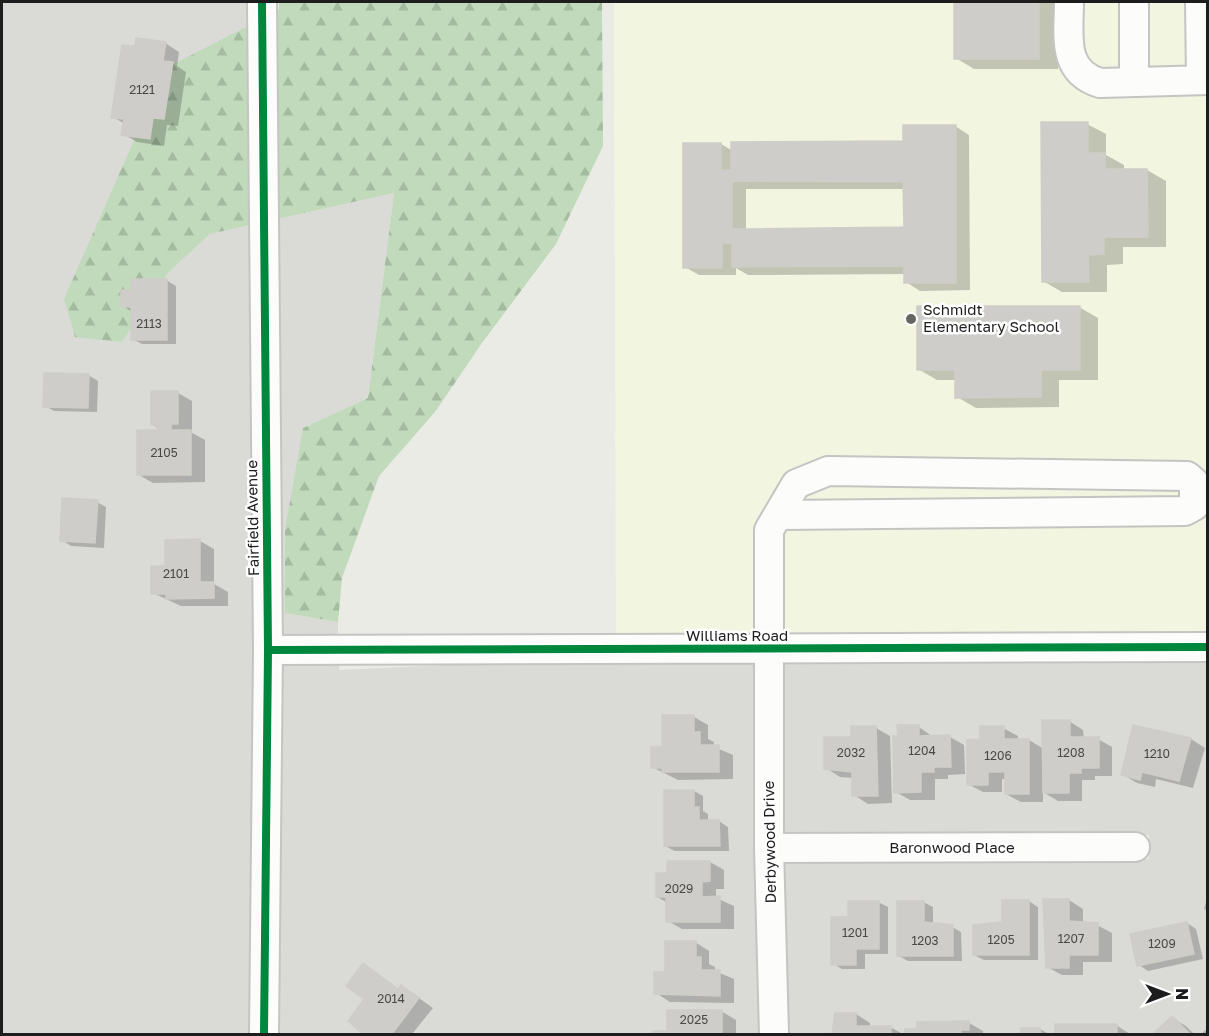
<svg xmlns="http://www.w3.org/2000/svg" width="1209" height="1036" viewBox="0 0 1209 1036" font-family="'Golos Text',sans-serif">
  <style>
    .residential { fill: #dadad7 }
    .education { fill: #f2f5e0 }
    .forest { fill: url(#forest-firs) }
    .shadow { fill: #0003; fill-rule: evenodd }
    .building { fill: #cecdc9; stroke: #cecdc7; stroke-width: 1.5; fill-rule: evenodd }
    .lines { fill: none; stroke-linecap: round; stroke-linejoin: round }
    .minor-casing { stroke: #c4c4c2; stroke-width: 32 }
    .minor { stroke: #fcfcfb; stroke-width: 28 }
    .cycleway-casing { stroke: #fff; stroke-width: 11 }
    .cycleway { stroke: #00873e; stroke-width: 8 }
    .poi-dot { fill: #656563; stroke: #fff; stroke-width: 2 }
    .labels { text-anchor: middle; stroke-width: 5; stroke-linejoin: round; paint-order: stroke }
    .number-label { font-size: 12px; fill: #494948 }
    .poi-label { font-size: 15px; fill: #1d1d1d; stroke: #fff; text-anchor: start }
    .street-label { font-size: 15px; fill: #1d1d1d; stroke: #fff }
  </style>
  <defs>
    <pattern id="forest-firs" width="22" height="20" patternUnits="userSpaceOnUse" patternTransform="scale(1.5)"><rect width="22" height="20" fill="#c0dabb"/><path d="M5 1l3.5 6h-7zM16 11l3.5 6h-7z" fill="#a5bba0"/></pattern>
  </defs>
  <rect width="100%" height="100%" fill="#ebebe6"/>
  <path class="residential" d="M2 2H248V26L227 38 83 259 64 299 122 342 168 273 210 234 250 225 254 650 250 1034H2Z
    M394 193 368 398 303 428 286 613 338 622V638H281L277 219Z
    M1207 660V1034H788L783 860 1149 859V835L783 836 782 662Z
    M281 662H339V670L512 662H755V860L760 1034H278Z"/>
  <path class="education" d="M614 2H1207V636L616 640Z"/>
  <path class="forest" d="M279 2H602L603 146 556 244 482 343 435 412 379 476 342 578 338 622 285 613V530L303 428 368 398 394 193 277 219 275 11 279 9Z
    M248 26 250 225 210 234 168 273 122 342 75 337 64 299 166 68Z"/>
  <path class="shadow" d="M956 2H1058V69H974L956 58Z
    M165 43 179 52 177 66 186 72 178 126 167 125 164 146 137 142 123 134 125 124 113 117Z
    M1087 124 1106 134V155L1124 165V171L1147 170 1166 181V247H1123V264L1107 265V292H1062L1043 281Z
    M955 126 969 135 970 290 920 291 906 282V274L748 275 736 268V275H699L685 267 721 144 733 151 904 142ZM746 189H905L906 229 746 230Z
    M166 280 176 286V344H142L132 339V312L123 306 133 291Z
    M1079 307 1098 318V380H1059V407L976 408 957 397V380H937L918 369Z
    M88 375 98 381 97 412 54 411 45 406Z
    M152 393H178L192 401V433L205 440V482L153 483 139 475 158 428 152 424Z
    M97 502 106 507 104 548 71 546 62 540Z
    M200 541 214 549V584L228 592V606H181L153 593 167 568Z
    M694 717 708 725V739L714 742V747L733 755V779L678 780 652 767 664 748Z
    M1069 721 1083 730 1084 739H1098L1112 747V776H1095V780H1082V801H1058L1043 792V802H1021L1006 794V779H1002V792H983L968 784 981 741 1003 728 1018 736V741L1029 740 1044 749Z
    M919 727 933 737H950L964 745 965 774 948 775V779H935V800H910L896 792 899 737Z
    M876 728 890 736 892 803 868 804 854 795V778L840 777 826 768 853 739Z
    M1191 739 1205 748 1193 788 1156 779 1155 787 1137 783 1123 775Z
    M694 791 703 796V811L708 814V821H719L728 827 729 851H675L665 846Z
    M710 862 724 870V889H716V898L734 906V929H682L668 921V903L657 897 668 875V863Z
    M1208 895V911L1204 909Z
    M1069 900 1083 909V923L1097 925 1112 933V962H1083V975H1062L1047 967Z
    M1004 901H1029L1038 907V960H984L974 955 1004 923Z
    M878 902 888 907V954H865V969H842L833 964 849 919Z
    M923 902 933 907V924L952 927 961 932 962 961H908L899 956Z
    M1187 923 1196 929 1203 959 1148 971 1139 965Z
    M695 942 709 951V964L715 967V971L734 979V1003L670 1002 656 993 666 974Z
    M364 965 399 990 402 986 433 1008 412 1034H365Z
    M721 1011 736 1020V1034H655L668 1032Z
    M836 1014H856L870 1023V1027H890L903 1034H833Z
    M1172 1018 1186 1026 1194 1034H1155Z
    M969 1023 983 1031V1034H906V1030Z
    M1056 1025H1116L1130 1034H1056Z
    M1208 1028V1034H1201Z
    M1023 1029H1040L1049 1034H1023Z"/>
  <path class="building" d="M954 2H1039V59H954Z
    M136 38 166 42 163 61 173 62 164 119 153 118 150 139 121 135 124 119 111 118 122 45 135 46Z
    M1041 122H1088V153H1105V169H1147L1148 237H1104V254L1088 255 1089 282H1042Z
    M903 125H956V283H904V266L732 267V243H722V268H683V143H721V170H731V142L903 141ZM732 181 903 182 904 227 732 229Z
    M131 279H167V340H131V307H121V290H131Z
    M917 306H1080V370H1041V397L955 398V370H917Z
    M44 373 89 374 88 408 43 407Z
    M151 391H178V424H171V430H191V475H137V430H157V425H151Z
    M62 498 98 500 95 543 60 541Z
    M200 539V582H214V598L166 599V594H151V566H165V540Z
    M662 715H694V732H700V745H719V772H662V768H651V747H662Z
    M1042 720H1070V737H1099V768H1081V773H1069V793H1043Z
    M897 725H919V736L950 735 951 767H934V772H921V792L894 793 893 736H898Z
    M1133 725 1191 738 1179 781 1142 772 1140 780 1121 775Z
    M851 726H876L878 796H852V772L824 769V737H851Z
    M980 726H1004V739H1029V794H1005V772H988V785H967V740L980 739Z
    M664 790H694V807H699V820H719L720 846H664Z
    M667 861H710V881L702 882V897L720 896V922H666V897H656V873H667Z
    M1043 899H1069V921L1098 923V955H1069V968H1046Z
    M1002 900H1029V955H973V925L1002 922Z
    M848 901H879V949H856V965H831V917H848Z
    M897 901H924V922L953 925V956H897Z
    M1187 922 1194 954 1137 966 1130 934Z
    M665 941H696V957H701V970H720V996L654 994V972H665Z
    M363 963 398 989 401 985 419 998 392 1034H363L348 1021 364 999 346 986Z
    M667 1010H722V1034H653V1031H667Z
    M835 1013H856V1026H891V1034H832Z
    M1172 1016 1190 1034H1153Z
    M969 1021V1030H961V1034H905V1029H917V1022Z
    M1055 1024H1117V1034H1055Z
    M1021 1028H1040L1041 1034H1021Z"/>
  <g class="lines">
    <defs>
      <path id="minor" d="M262 2 268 650 264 1034
        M1069 2C1069 35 1061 71 1100 83L1208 80
        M1134 2V81
        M1200 2 1201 80
        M268 650 1208 647
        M769 848 1135 847
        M774 1034 769 848V530L796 484 828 471 1187 476 1194 482V506L1185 511 780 515"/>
    </defs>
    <use href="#minor" class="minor-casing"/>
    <use href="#minor" class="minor"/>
    <defs>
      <path id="cycleway" d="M262 2 268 650 264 1034
        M268 650 1208 647"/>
    </defs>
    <use href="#cycleway" class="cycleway-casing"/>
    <use href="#cycleway" class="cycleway"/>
  </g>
  <circle class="poi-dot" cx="911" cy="319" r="6"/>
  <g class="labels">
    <g class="number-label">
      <text x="142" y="94">2121</text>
      <text x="149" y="328">2113</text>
      <text x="164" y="457">2105</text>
      <text x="176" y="578">2101</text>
      <text x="922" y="755">1204</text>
      <text x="851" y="757">2032</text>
      <text x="1071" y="757">1208</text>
      <text x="1157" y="758">1210</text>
      <text x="998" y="760">1206</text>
      <text x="679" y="893">2029</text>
      <text x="855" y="937">1201</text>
      <text x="1071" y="943">1207</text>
      <text x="1001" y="944">1205</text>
      <text x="925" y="945">1203</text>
      <text x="1162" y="948">1209</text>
      <text x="391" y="1003">2014</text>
      <text x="694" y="1024">2025</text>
    </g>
    <g class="poi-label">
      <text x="923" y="315">Schmidt<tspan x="923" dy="17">Elementary School</tspan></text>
    </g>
    <g class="street-label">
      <text transform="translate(253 518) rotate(-91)" y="5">Fairfield Avenue</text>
      <text x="737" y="641">Williams Road</text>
      <text transform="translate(770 842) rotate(-91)" y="5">Derbywood Drive</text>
      <text x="952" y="853">Baronwood Place</text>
    </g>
  </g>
  <rect width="1209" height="1036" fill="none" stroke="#1d1d1d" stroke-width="6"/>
  <g transform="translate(1167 994) rotate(90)" stroke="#ffffff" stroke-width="4.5" paint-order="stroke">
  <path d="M0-4.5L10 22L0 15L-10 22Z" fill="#1d1d1d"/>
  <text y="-9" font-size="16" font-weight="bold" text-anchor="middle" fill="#1d1d1d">N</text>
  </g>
</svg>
